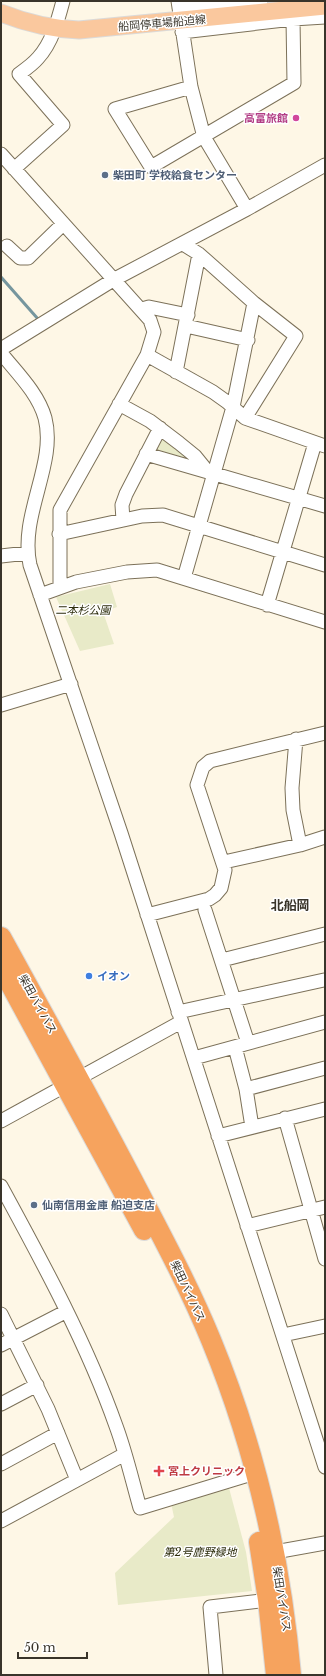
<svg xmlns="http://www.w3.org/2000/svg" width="326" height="1676" viewBox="0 0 326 1676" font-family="'Libre Baskerville','Noto Sans JP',serif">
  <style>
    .green { fill: #e8eac8 }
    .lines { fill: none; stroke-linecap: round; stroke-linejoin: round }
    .stream { stroke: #76969e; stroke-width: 3 }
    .minor-casing { stroke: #7c7159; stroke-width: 15 }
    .major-casing { stroke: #dbdad9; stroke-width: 19 }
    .highway-casing { stroke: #dbdad9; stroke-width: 22 }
    .minor { stroke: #fff; stroke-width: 13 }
    .major { stroke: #fac89e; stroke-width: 17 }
    .highway { stroke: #f6a35e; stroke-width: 20 }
    .hotel-dot { fill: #d1479c; stroke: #fff; stroke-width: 1.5 }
    .service-dot { fill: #5c6f8a; stroke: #fff; stroke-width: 1.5 }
    .shop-dot { fill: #3f7fe0; stroke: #fff; stroke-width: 1.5 }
    .health-dot { fill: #e0444e; stroke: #fff; stroke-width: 1.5 }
    .labels { text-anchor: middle; stroke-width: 3; stroke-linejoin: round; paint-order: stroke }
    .street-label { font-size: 11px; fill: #39342a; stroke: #fff }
    .hotel-label { font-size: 11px; font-weight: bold; fill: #b23c85; stroke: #fff; text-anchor: end }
    .service-label { font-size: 11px; font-weight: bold; fill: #4e5e75; stroke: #fff; text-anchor: start }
    .park-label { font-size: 11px; font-style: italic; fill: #2c2d0c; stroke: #fff }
    .shop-label { font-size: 11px; font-weight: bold; fill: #366cbe; stroke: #fff; text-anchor: start }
    .health-label { font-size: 11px; font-weight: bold; fill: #be3a42; stroke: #fff; text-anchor: start }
    .quarter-label { font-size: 13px; font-weight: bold; fill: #39342a; stroke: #fff }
  </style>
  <rect width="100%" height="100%" fill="#fef7e6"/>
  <path class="green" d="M163 435 193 458 192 464 156 452Z
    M110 584 117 607 103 612 114 644 80 651 56 597Z
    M229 1488 246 1552 252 1591 118 1605 115 1573 174 1517 171 1503Z"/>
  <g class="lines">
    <path class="stream" d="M1 277 38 319"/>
    <defs>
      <path id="minor" d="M178 1 191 87 204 137 247 209
        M179 8 261 1
        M182 32 293 19 325 17
        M191 87 115 109 151 167 294 83 293 19
        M1 154 150 320 154 332 147 355 60 510V587
        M14 169 63 125 19 74C26 69 33 64 38 58 52 43 58 20 63 1
        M183 244 199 254 254 303 233 407 184 578
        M7 246 20 258H28L63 224
        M142 309 149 307 188 315
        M186 326 248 340
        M1 349 113 280 247 209 325 165
        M1 353C17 373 38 393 45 418 57 464 19 515 30 565L121 833 325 1467
        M147 355 213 392 227 402 245 418 325 446
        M176 372 199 254
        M119 404 150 421 179 443 195 456 208 472 325 506
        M245 418 296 336 254 303
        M146 454 208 472
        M123 520 122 505 126 494 160 428
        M59 534 142 516 163 515 325 565
        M1 556 27 553
        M40 595 76 582 127 572 157 570 325 622
        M267 605 315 443
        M1 705 71 684
        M296 739 292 788 293 810 300 845
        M224 862 300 845 325 837
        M205 910 248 1043
        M147 915 209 899 215 895 221 888 225 870 197 785 203 767 210 761 325 733
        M222 960 325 934
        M178 1012 324 980
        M235 1047 246 1089 252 1127
        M194 1058 325 1022
        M246 1089 325 1068
        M285 1118 325 1259
        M1 1121 181 1022
        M218 1136 325 1109
        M1 1186C43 1263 87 1344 116 1426 126 1453 132 1480 140 1508L245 1476
        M247 1226 325 1207
        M1 1314 48 1409 77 1480
        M283 1335 325 1326
        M1 1345 65 1312
        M1 1404 37 1385
        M1 1464 58 1433
        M1 1521 125 1454
        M275 1552 325 1543
        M216 1675 210 1607 268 1600"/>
      <path id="major" d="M1 13C26 23 52 29 79 30L325 6"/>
      <path id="highway" d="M1 937C45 1017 89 1097 131 1177 159 1231 188 1284 211 1340 255 1447 281 1560 291 1675
        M1 967 144 1230
        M259 1542 268 1600 276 1675"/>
    </defs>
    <use href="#minor" class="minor-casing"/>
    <use href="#major" class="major-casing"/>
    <use href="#highway" class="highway-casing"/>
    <use href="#minor" class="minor"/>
    <use href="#major" class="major"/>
    <use href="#highway" class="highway"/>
  </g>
  <circle class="hotel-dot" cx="296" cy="118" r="4"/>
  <g class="service-dot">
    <circle cx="105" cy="175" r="4"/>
    <circle cx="34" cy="1205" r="4"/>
  </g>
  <circle class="shop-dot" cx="89" cy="976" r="4"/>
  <path class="health-dot" d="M157 1465h4v4h4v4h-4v4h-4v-4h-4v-4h4z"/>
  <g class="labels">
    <g class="street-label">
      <text transform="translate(162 23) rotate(-5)" y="4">船岡停車場船迫線</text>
      <text transform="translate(38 1004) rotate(61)" y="4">柴田バイパス</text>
      <text transform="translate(188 1291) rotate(65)" y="4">柴田バイパス</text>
      <text transform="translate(282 1599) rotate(81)" y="4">柴田バイパス</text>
    </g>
    <g class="hotel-label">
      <text x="288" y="122">高富旅館</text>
    </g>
    <g class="service-label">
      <text x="113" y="179">柴田町 学校給食センター</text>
      <text x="42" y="1209">仙南信用金庫 船迫支店</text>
    </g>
    <g class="park-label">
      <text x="83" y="614">二本杉公園</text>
      <text x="200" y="1556">第2号鹿野緑地</text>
    </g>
    <g class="shop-label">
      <text x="97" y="980">イオン</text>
    </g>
    <g class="health-label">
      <text x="168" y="1475">宮上クリニック</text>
    </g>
    <g class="quarter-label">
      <text x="290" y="910">北船岡</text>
    </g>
  </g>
  <rect width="326" height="1676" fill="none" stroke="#39342a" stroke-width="4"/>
  <path d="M18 1652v6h69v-6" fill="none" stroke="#39342a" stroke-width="2"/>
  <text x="24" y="1652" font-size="12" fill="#39342a" stroke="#ffffff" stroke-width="3" paint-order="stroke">50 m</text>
</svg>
